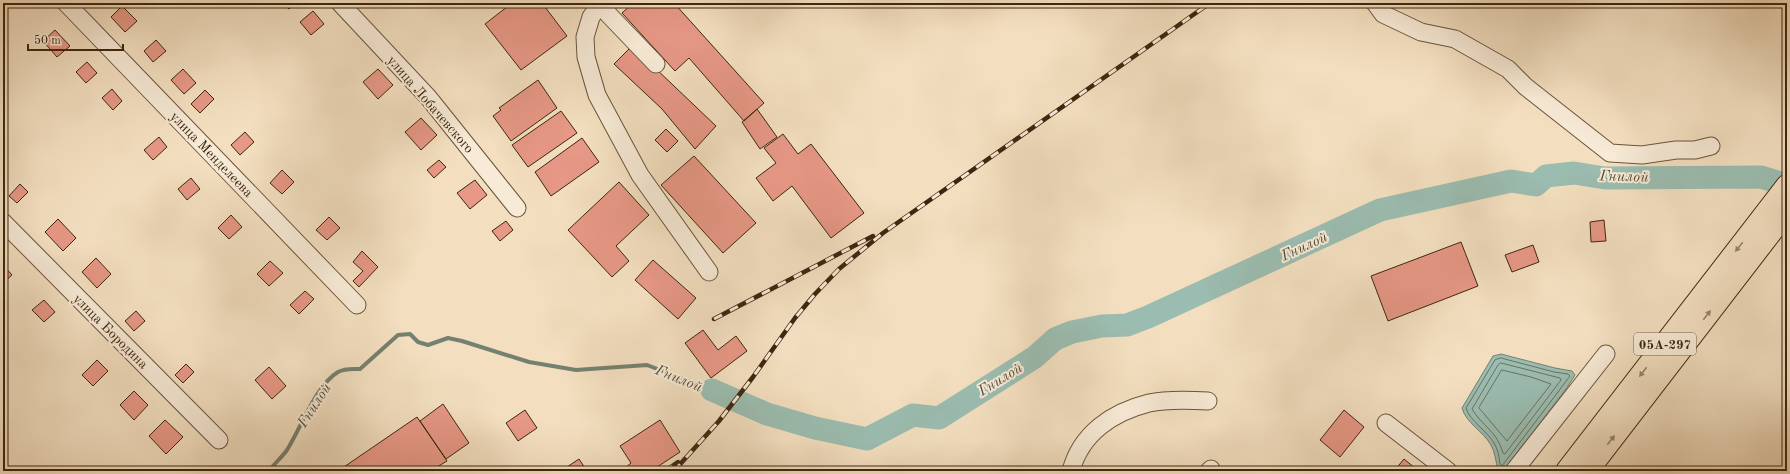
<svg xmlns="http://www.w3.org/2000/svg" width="1790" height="474" viewBox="0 0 1790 474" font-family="'Old Standard TT',serif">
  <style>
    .water { fill: #9bbdb1; stroke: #758170 }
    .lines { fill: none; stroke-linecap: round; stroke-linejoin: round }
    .shore { stroke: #6c7260; stroke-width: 1 }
    .stream { stroke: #758170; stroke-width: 4 }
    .river { stroke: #9bbdb1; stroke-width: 23 }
    .building { fill: #e79886; stroke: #3d260f }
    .minor-casing { stroke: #6a543b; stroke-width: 19 }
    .highway-casing { stroke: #3d260f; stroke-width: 24 }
    .minor { stroke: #f7ead6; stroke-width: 17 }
    .highway { stroke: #f3dfc0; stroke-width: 22 }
    .rail-casing { stroke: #3d260f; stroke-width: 4.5 }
    .rail { stroke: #f7ead6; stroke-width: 3; stroke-dasharray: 9; stroke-linecap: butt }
    .oneway { fill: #988268 }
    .labels { text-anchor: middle; stroke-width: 4; stroke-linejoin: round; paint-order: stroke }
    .shield { fill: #f7ead6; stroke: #75614b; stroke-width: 1 }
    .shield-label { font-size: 13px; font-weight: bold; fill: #3d260f }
    .street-label { font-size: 14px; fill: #3d260f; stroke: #f7ead6 }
    .water-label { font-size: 15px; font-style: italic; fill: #544c38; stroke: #f7ead6 }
  </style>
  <rect width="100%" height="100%" fill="#f3dfc0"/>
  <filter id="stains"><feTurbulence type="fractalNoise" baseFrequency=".005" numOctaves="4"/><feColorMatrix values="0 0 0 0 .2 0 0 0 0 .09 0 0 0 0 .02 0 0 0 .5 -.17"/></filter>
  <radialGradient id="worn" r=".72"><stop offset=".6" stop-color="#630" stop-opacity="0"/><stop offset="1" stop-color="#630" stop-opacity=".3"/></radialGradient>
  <path class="water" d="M1501 354 1555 368 1572 371 1575 375 1566 389 1503 471 1498 470C1496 462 1495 452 1491 445 1483 431 1466 423 1462 408L1493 356Z"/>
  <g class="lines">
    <path class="shore" d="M1501 358 1554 372 1568 374 1570 376 1502 466 1500 464C1499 457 1498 449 1494 443 1488 432 1469 420 1466 408L1495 360Z
      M1501 363 1560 378 1561 380 1505 454 1503 453C1497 431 1482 426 1472 409L1498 365Z
      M1502 370 1531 377 1551 384 1507 441 1479 408Z"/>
    <path class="stream" d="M269 471C274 464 282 457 287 450 301 428 316 385 338 372 345 368 353 369 360 369L398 335 410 334 418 342 428 345 448 338 462 341 529 362 576 370 647 365 712 390"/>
    <path class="river" d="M712 390 767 414 815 428 867 439 913 415 939 418 1035 357 1055 339 1072 332 1102 326 1127 325 1148 317 1380 210 1511 181 1536 185 1546 176 1574 173 1605 178 1761 177 1787 185"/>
  </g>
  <path class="building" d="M282 3H295L289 9Z
    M512 3H542L567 36 521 70 485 24Z
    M633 3H674L764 103 744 121 689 58 675 71 622 13Z
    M122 6 137 21 125 32 111 17Z
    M313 11 324 24 311 35 300 22Z
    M55 30 70 46 57 57 43 41Z
    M156 40 166 51 153 62 144 51Z
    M632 46 716 126 695 149 662 109 614 64Z
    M87 62 97 73 86 83 76 72Z
    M183 69 196 83 184 94 171 80Z
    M378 69 393 85 378 99 363 82Z
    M538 80 557 108 511 141 493 116 501 110 499 108Z
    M112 89 122 101 113 110 102 98Z
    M205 90 214 99 200 113 191 104Z
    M757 109 777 137 760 149 742 122Z
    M561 111 577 133 528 167 512 145Z
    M421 118 437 135 421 150 405 132Z
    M666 129 678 141 667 152 655 140Z
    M245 132 254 142 240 155 231 145Z
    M783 134 798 154 811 144 864 213 831 238 792 186 773 201 756 178 776 163 764 148Z
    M159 137 167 147 153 160 144 150Z
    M582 138 599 162 551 196 535 172Z
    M694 156 756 223 723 253 661 185Z
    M439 160 446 167 434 178 427 170Z
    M282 170 294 182 282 194 270 183Z
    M191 178 200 189 187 200 178 189Z
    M475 180 487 195 470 209 457 193Z
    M619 182 649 215 616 246 629 261 612 277 568 230Z
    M20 184 28 192 17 203 9 196Z
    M231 215 242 227 229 239 218 228Z
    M329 217 340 228 327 240 316 230Z
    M58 219 76 238 63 251 45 232Z
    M1604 220 1606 241 1591 242 1590 222Z
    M506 221 513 230 500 241 492 231Z
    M1461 242 1478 286 1388 321 1371 276Z
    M1533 245 1539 262 1512 272 1505 255Z
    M362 251 378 267 359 287 353 281 363 271 353 262Z
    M96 258 111 274 97 288 82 272Z
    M653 260 696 298 678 319 635 280Z
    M270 261 283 273 269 286 257 274Z
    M3 265 12 275 3 283Z
    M305 291 314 299 299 314 290 305Z
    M44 300 55 312 44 322 32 310Z
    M136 311 145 321 134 331 125 321Z
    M703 330 718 350 736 336 747 351 711 378 685 343Z
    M97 360 108 371 93 386 82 375Z
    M186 364 194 372 183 383 175 375Z
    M269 367 286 386 272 399 255 380Z
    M134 391 148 405 134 420 120 405Z
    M443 404 469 443 446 459 420 421Z
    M525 410 537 428 518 441 506 423Z
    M1344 410 1364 427 1340 457 1320 440Z
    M417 417 447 461 437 467 432 471H338Z
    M165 420 183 437 166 454 149 436Z
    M660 420 680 452 651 471H627L625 468 631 463 620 446Z
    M579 459 587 471H561Z
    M1404 459 1415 468 1413 471H1394Z"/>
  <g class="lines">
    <defs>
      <path id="minor" d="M66 3 357 305
        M340 3 428 97 517 208
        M601 3 591 17 585 37 586 57 597 95 640 175 709 272
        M605 3 608 14 656 64
        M1375 3 1383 14 1421 32 1455 39 1508 69 1526 87 1610 153 1642 155 1676 150H1695L1711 146
        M3 222 219 440
        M1386 423 1448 471
        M1071 471C1081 433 1113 412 1149 403 1167 399 1189 400 1208 401
        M1209 471 1211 469
        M1514 471 1606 354"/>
      <path id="highway" d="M1567 471 1787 186
        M1587 471 1787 211"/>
    </defs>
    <use href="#minor" class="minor-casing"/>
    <use href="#highway" class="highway-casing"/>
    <use href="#minor" class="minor"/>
    <use href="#highway" class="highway"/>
    <defs>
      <path id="rail" d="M714 319 873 236
        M665 471 678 462
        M674 471 719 421 753 377 795 318 815 294 839 269 883 233 1210 3"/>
    </defs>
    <use href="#rail" class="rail-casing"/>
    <use href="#rail" class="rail"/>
  </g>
  <defs><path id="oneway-solid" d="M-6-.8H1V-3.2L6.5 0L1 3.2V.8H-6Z"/></defs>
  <g class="oneway">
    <use href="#oneway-solid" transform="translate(1739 247) rotate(128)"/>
    <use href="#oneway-solid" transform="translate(1707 315) rotate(-52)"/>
    <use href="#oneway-solid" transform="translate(1643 372) rotate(128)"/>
    <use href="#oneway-solid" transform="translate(1611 440) rotate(-52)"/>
  </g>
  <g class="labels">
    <rect class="shield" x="1634" y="333" width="62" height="22" rx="3"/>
    <g class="shield-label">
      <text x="1665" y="349">05А-297</text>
    </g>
    <g class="street-label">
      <text transform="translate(431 104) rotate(49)" y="5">улица Лобачевского</text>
      <text transform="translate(212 154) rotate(46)" y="5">улица Менделеева</text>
      <text transform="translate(111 331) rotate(45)" y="5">улица Бородина</text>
    </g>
    <g class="water-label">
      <text transform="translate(1624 176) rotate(2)" y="5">Гнилой</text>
      <text transform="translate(1304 246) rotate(-25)" y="5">Гнилой</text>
      <text transform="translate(679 378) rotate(22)" y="5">Гнилой</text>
      <text transform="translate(1000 379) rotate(-32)" y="5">Гнилой</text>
      <text transform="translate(314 405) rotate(-57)" y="5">Гнилой</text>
    </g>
  </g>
  <rect width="1790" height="474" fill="none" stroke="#f3dfc0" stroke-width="16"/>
  <rect x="4" y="4" width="1782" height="466" fill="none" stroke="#3d260f" stroke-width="2"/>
  <rect x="8" y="8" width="1774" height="458" fill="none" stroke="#3d260f"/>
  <path d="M28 44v6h95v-6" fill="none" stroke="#3d260f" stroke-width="2"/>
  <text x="34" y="44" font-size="12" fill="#3d260f" stroke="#f7ead6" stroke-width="3" paint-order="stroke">50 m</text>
  <rect width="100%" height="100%" filter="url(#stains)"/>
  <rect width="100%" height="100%" fill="url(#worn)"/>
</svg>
